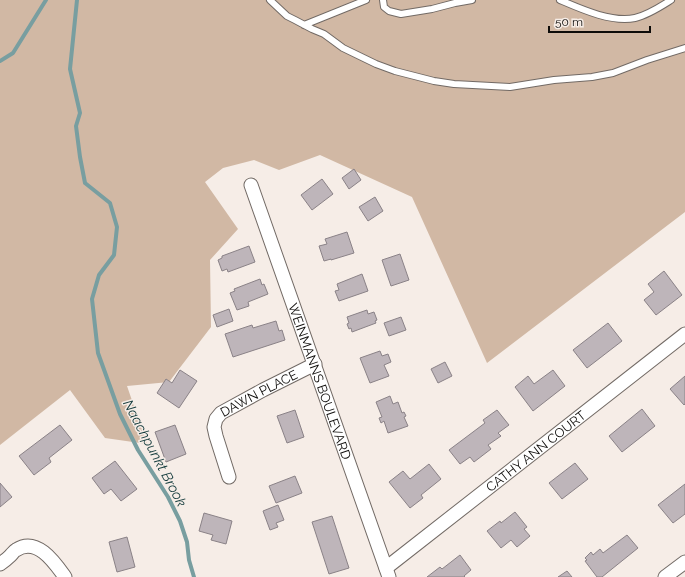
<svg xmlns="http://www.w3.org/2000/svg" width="685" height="577" viewBox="0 0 685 577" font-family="Raleway,sans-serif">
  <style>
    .green { fill: #d1b8a4 }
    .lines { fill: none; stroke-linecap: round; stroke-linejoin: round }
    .stream { stroke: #789ea0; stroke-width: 4 }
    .building { fill: #beb5ba; stroke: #8a8287 }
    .service-casing { stroke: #726a65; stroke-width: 8 }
    .minor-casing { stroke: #726a65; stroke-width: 15 }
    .service { stroke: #fff; stroke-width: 6 }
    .minor { stroke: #fff; stroke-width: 13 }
    .labels { text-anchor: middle; stroke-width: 3; stroke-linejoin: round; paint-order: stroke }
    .street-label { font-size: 13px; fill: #0e0c0a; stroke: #f6ede7 }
    .water-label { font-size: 14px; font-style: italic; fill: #153c3d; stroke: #f6ede7 }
  </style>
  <rect width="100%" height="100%" fill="#f6ede7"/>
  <path class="green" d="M0 0H685V212L487 363 412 197 320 155 279 170 254 160 223 168 205 182 238 229 210 260 211 327 169 382 127 386 147 444 105 438 70 390 0 445Z"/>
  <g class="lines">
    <path class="stream" d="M77 0 70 69 80 113 76 126 80 157 85 183 110 203 117 227 114 255 99 275 92 299 98 353 120 414 138 450 168 497 180 521 187 542 189 560 194 577
      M0 61 13 53 46 0"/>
  </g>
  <path class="building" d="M354 169 361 180 349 189 342 178Z
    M322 179 333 194 312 210 301 195Z
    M375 197 383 211 368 221 359 207Z
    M347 232 354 253 331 260V259L324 261 319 246 327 244 325 239Z
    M249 246 255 262 228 272 227 269 222 271 218 260 222 258V256Z
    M400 254 409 280 391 286 382 260Z
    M664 271 682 295 656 315 644 300 654 292 648 284Z
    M362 274 368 291 339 301 335 291 339 290 337 284Z
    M260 279 262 285 264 284 268 294 248 302 249 306 237 310 230 293 235 291 234 289Z
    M229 309 233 321 217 327 213 315Z
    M367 310 368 314 374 312 377 320 375 321 376 323 352 332 351 328 349 329 347 324 349 323 347 317Z
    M401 317 406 330 389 336 384 323Z
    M276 321 279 331 282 330 285 340 233 357 225 334 252 325 253 328Z
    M608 323 622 341 587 368 573 350Z
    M380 351 382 356 388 354 391 362 384 365 389 376 370 383 360 358Z
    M445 362 452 376 438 383 431 369Z
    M180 370 197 381 179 408 157 393 166 379 172 383Z
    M553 370 565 386 533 411 515 387 528 376 534 384Z
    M685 376V404L684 405 670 389Z
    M390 396 393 404 398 402 402 413 404 412 406 416 404 417 408 426 388 433 384 421 381 423 379 418 382 417 376 402Z
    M642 409 655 426 622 452 609 436Z
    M295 410 304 437 287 443 277 416Z
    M497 410 509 425 498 433 501 436 488 445 491 449 474 462 470 457 460 464 449 450 485 423 483 420Z
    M60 425 72 440 49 458 51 462 34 475 19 456Z
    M175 425 186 454 166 462 155 432Z
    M115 461 137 489 121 501 111 489 104 494 92 478Z
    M575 463 588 479 562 499 549 483Z
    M429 464 441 479 421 495 423 498 410 508 389 482 403 471 410 479Z
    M295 476 302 493 276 503 269 486Z
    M0 483 12 497 0 507Z
    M685 484V514L673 523 658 505Z
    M278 505 284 520 276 523 278 527 270 530 263 511Z
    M515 512 527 527 524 529 530 536 517 547 511 540 501 548 487 531 500 521 501 523Z
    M204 513 232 521 226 544 211 540 213 535 199 531Z
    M332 516 349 568 329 574 312 522Z
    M627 535 638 548 602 577H597L585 561 587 560 585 558 591 552 593 555 600 549 603 553Z
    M127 537 135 567 117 572 109 542Z
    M460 555 471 570 464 576 465 577H427L440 567 442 569Z
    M567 571 572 577H558Z"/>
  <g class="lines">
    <defs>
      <path id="service" d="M270 0 287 16 295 20 312 29 324 34 343 48 376 64 395 71 434 81 454 84 510 87 554 80 592 77 613 73 647 60 685 48
        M383 0 384 7 389 11 401 14 432 9 455 3 472 0
        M560 0C581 9 612 23 635 18 648 15 660 7 671 0
        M304 25 366 0"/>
      <g id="minor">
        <path id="s1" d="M251 185 389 577"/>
        <path id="s2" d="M229 477 216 436 214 427 216 419 221 413 263 390 315 364"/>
        <path d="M0 564C3 562 7 559 10 556 12 554 14 551 16 550 37 536 55 563 65 577"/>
        <path id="s3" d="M386 568 685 334"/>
        <path d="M665 577 685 562"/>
      </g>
    </defs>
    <use href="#service" class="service-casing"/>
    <use href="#minor" class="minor-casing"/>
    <use href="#service" class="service"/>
    <use href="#minor" class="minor"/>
  </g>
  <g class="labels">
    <g class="street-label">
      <text dy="5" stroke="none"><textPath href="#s1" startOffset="208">WEINMANNS BOULEVARD</textPath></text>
      <text dy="5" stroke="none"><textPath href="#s2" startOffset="111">DAWN PLACE</textPath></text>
      <text dy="5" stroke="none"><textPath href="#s3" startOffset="190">CATHY ANN COURT</textPath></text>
    </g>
    <g class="water-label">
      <text transform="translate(155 453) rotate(62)" y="5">Naachpunkt Brook</text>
    </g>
  </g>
  <path d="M549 26v6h101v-6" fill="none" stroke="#0e0c0a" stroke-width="2"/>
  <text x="555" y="26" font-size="12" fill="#0e0c0a" stroke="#f6ede7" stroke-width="3" paint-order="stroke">50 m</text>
</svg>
